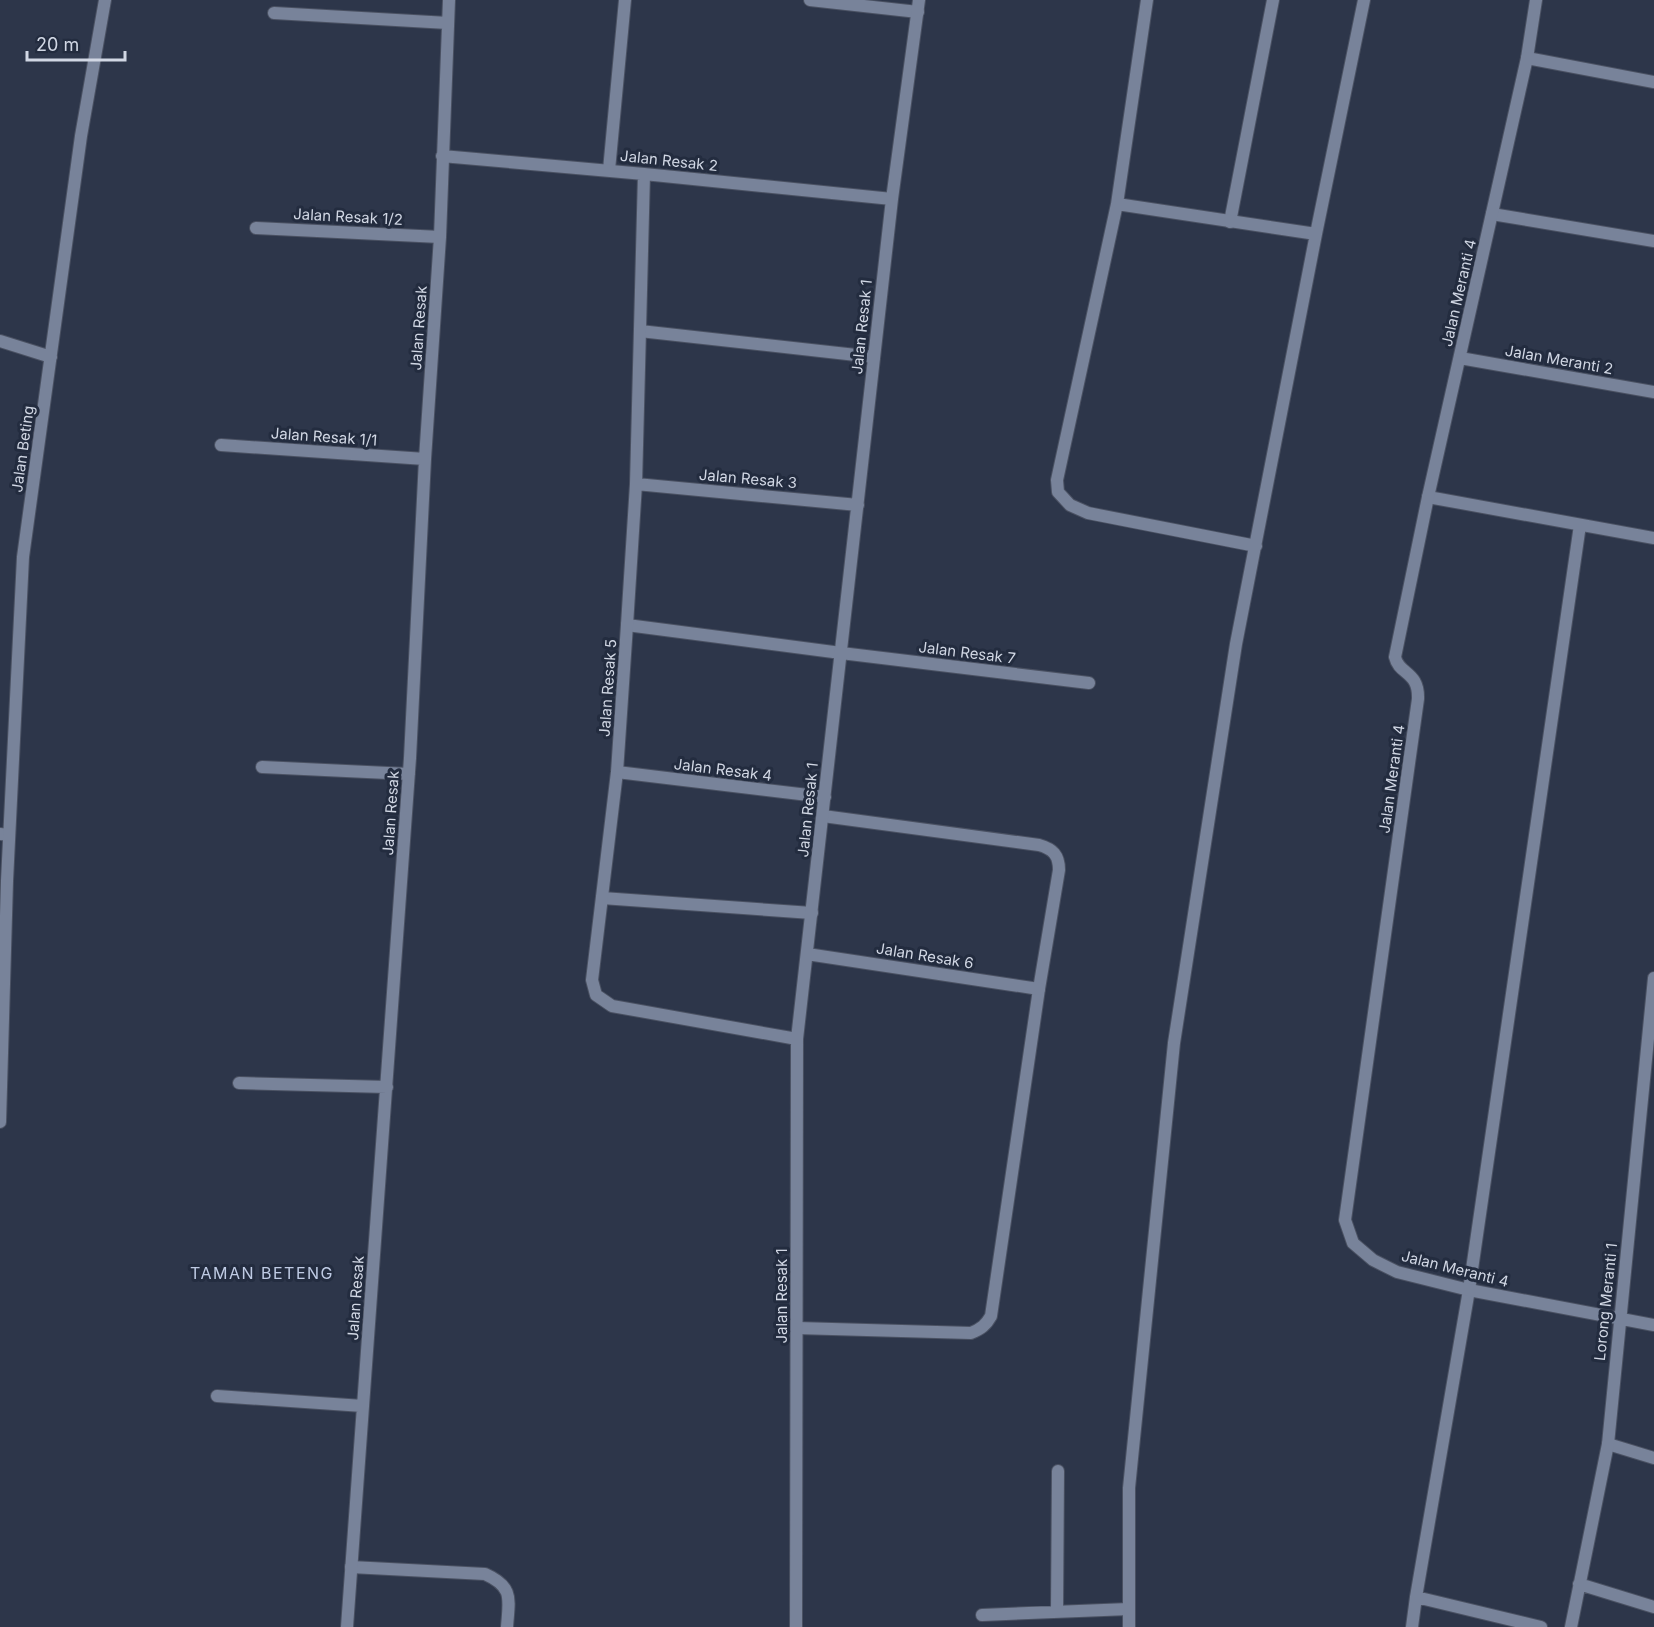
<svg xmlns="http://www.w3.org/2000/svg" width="1654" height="1627" viewBox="0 0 1654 1627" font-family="Inter,sans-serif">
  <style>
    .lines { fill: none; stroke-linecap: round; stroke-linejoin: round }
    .lane-casing { stroke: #4a5162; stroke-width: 14 }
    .street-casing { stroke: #4a5162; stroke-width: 14 }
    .lane { stroke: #78839a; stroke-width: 12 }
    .street { stroke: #78839a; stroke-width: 12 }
    .labels { text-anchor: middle; stroke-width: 6; stroke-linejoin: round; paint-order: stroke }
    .street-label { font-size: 15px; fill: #d1d7e4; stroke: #232c3f }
    .neighbourhood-label { font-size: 16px; letter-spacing: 1.5px; fill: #bfcbe4; stroke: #232c3f }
  </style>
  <rect width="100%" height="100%" fill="#2d364a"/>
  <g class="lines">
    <defs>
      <path id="lane" d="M810 0 918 12
        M1527 58 1536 0
        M609 170 625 0
        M1492 214 1654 241
        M1230 222 1273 0
        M640 331 874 357
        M1428 497 1654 538
        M627 625 841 653
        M0 834 9 835
        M602 898 812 913
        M797 1328 971 1333C981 1329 986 1325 991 1316L1039 989 1059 870C1059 855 1053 849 1039 845L823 816
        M1608 1444 1654 1458
        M351 1567 485 1574C514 1587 509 1599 507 1627
        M1416 1597 1541 1627
        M1057 1612 1058 1471
        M982 1615 1129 1609
        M1412 1627 1416 1597 1469 1290 1580 525"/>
      <path id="street" d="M1147 0 1117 204 1057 480 1058 492 1070 505 1088 513 1256 546
        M274 13 448 23
        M1654 82 1527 58 1428 497 1395 657C1399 675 1419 671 1418 699L1345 1220 1353 1243 1373 1260 1397 1272 1469 1290 1654 1325
        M442 156 644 174 892 199
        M644 174 636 484 627 625 617 772 592 980 596 995 612 1006 797 1039
        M1117 204 1316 234
        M256 228 440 237
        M0 341 51 357
        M1460 358 1654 392
        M221 445 425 459
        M636 484 858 505
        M841 653 1089 683
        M262 767 409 774
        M617 772 825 797
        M807 954 1039 989
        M239 1083 387 1087
        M0 1122 7 881 23 557 81 136 105 0
        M217 1396 363 1406
        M1579 1584 1654 1607
        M347 1627 410 758 425 459 440 237 449 0
        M796 1627 797 1039 892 199 919 0
        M1129 1627V1488L1174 1043 1236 644 1316 234 1364 0
        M1571 1627 1608 1444 1654 978"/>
    </defs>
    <use href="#lane" class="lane-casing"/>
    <use href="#street" class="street-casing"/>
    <use href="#lane" class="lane"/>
    <use href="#street" class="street"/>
  </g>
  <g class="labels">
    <g class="street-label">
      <text transform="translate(669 161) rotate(6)" y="5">Jalan Resak 2</text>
      <text transform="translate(348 217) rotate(3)" y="5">Jalan Resak 1/2</text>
      <text transform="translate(1459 293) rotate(-77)" y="5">Jalan Meranti 4</text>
      <text transform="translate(862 327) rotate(-84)" y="5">Jalan Resak 1</text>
      <text transform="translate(419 328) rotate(-86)" y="5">Jalan Resak</text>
      <text transform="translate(1559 360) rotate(10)" y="5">Jalan Meranti 2</text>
      <text transform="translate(324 437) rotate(4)" y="5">Jalan Resak 1/1</text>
      <text transform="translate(23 449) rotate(-82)" y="5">Jalan Beting</text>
      <text transform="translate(748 479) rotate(5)" y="5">Jalan Resak 3</text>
      <text transform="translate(967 653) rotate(7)" y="5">Jalan Resak 7</text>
      <text transform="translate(608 688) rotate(-86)" y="5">Jalan Resak 5</text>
      <text transform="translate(723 770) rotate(7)" y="5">Jalan Resak 4</text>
      <text transform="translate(1392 779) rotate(-82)" y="5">Jalan Meranti 4</text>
      <text transform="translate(808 810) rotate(-84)" y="5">Jalan Resak 1</text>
      <text transform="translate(391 813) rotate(-86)" y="5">Jalan Resak</text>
      <text transform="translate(925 956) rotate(9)" y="5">Jalan Resak 6</text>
      <text transform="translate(1455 1269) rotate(14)" y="5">Jalan Meranti 4</text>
      <text transform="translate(782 1296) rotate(-90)" y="5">Jalan Resak 1</text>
      <text transform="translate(356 1298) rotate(-86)" y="5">Jalan Resak</text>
      <text transform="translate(1606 1302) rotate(-84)" y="5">Lorong Meranti 1</text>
    </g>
    <g class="neighbourhood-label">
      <text x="262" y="1279">TAMAN BETENG</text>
    </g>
  </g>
  <path d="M27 51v9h98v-9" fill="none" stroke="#d1d7e4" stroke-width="3"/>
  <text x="36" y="51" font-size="18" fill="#d1d7e4" stroke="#232c3f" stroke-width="4.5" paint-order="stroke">20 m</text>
</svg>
